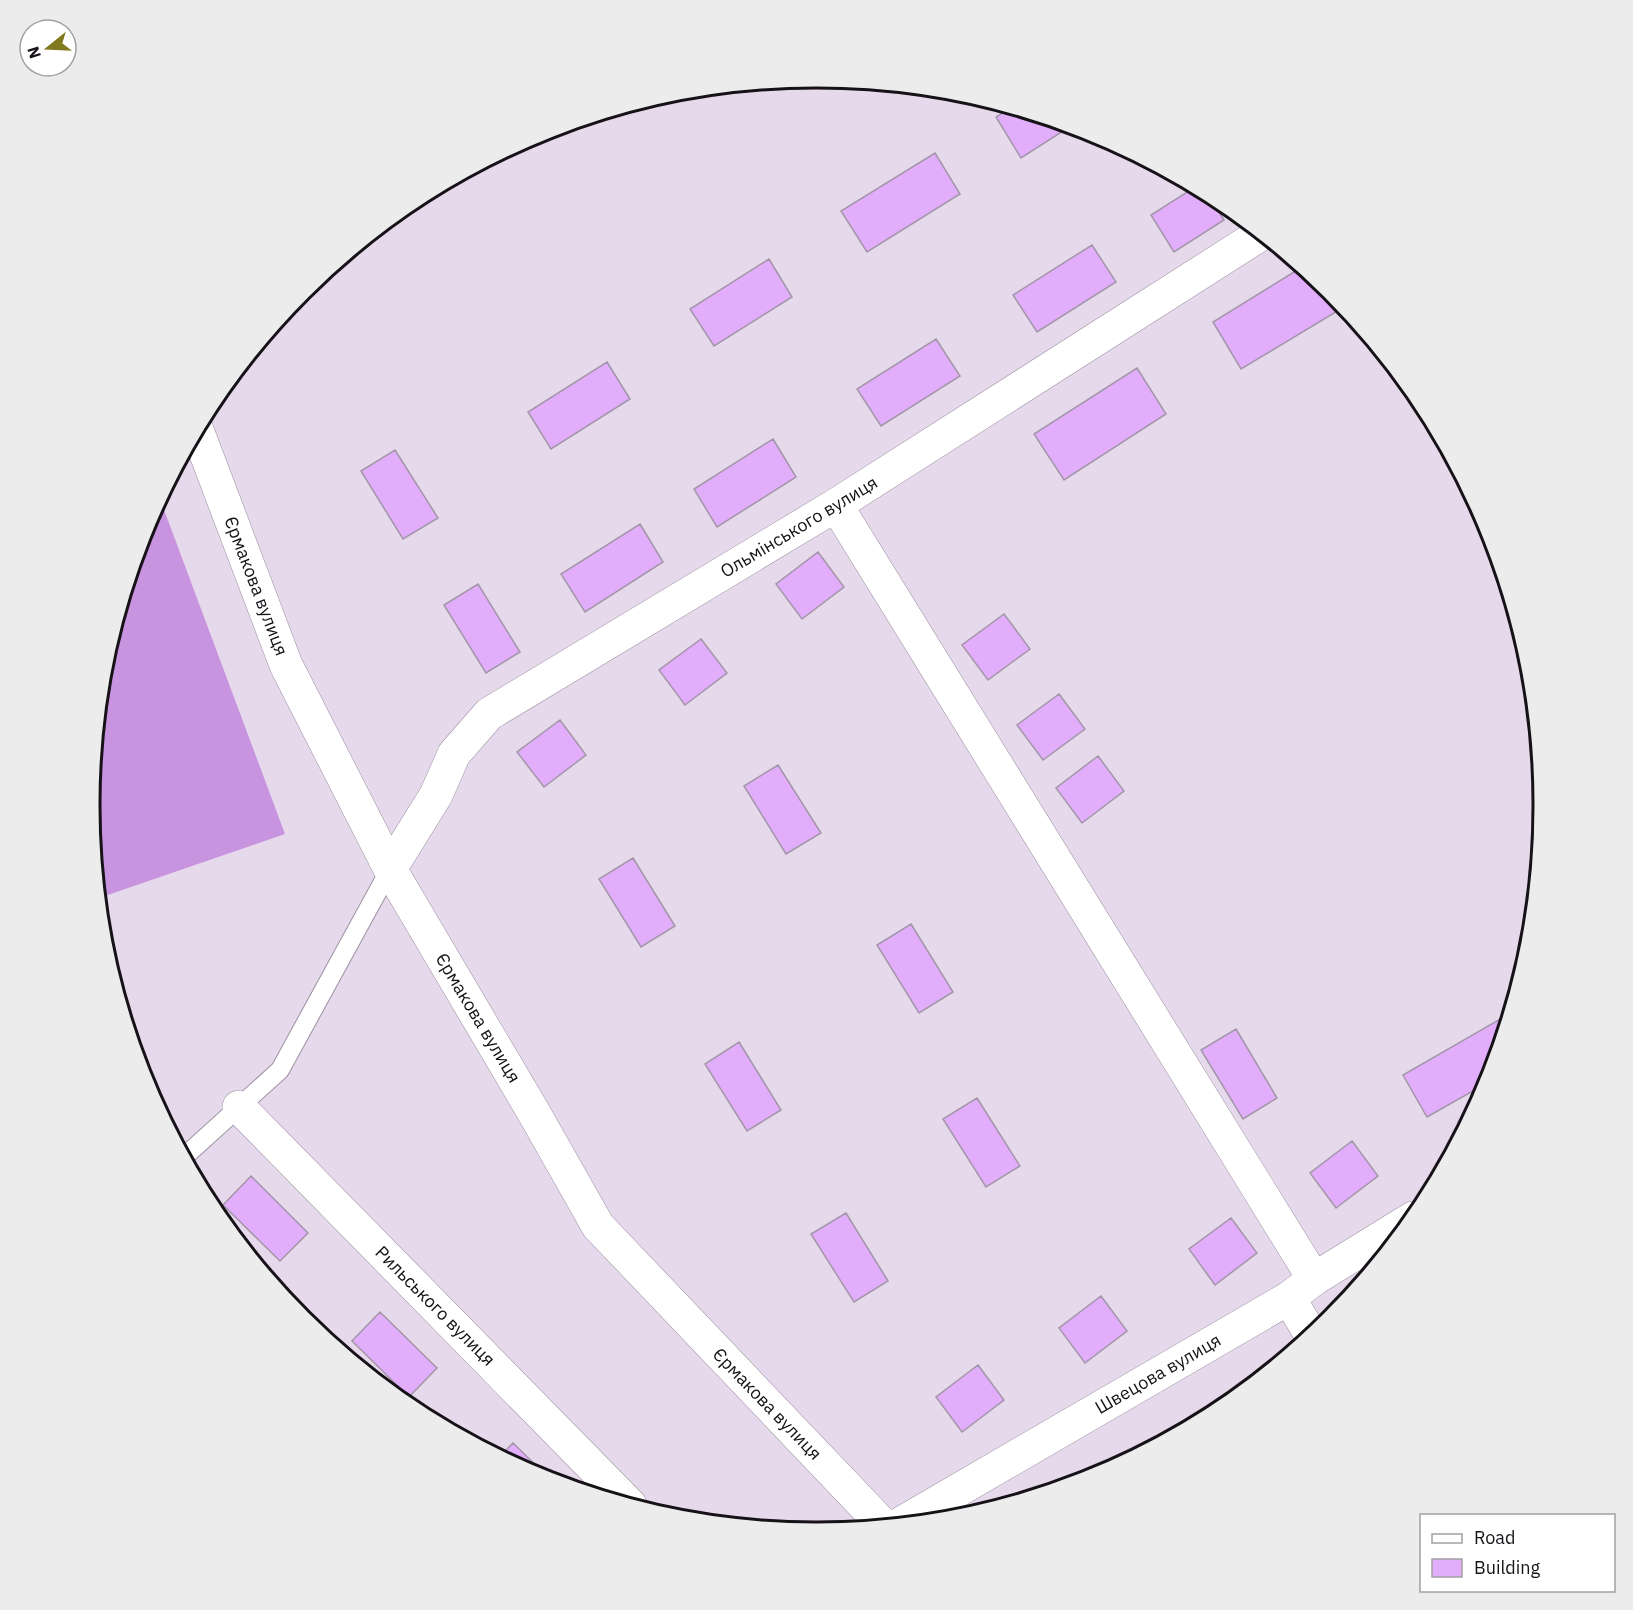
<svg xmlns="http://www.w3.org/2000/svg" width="1633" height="1610" viewBox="0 0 1633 1610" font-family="'IBM Plex Sans',sans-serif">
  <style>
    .forest { fill: #c893df }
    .building { fill: #e2adfa; stroke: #a296a8; stroke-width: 1.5 }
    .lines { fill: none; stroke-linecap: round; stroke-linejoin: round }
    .service-casing { stroke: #9c90a1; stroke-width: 20 }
    .minor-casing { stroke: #9c90a1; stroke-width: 34 }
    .service { stroke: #fff; stroke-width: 18 }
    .minor { stroke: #fff; stroke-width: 33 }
    .labels { text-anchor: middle; stroke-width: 5; stroke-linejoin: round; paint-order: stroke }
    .street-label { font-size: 18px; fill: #161218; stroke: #fff }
    .rim { fill: none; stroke: #161218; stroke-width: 3 }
  </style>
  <rect width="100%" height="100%" fill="#e6d9ec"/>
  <path class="forest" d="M160 499 285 834 99 898 90 805 104 663 145 526Z"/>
  <path class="building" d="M1010 108 1071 126 1021 158 996 117Z
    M935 153 960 194 867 252 841 211Z
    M1195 187 1208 194 1224 220 1174 252 1151 215Z
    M1092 245 1116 282 1037 332 1013 295Z
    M769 259 792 297 714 346 690 309Z
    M1302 267 1331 291 1344 307 1241 369 1213 322Z
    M936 339 960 376 881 426 857 389Z
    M607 362 630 399 551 449 528 412Z
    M1137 368 1166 414 1064 480 1034 434Z
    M773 439 796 477 717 527 694 489Z
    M395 450 438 518 403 539 361 471Z
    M640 524 663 562 585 612 561 574Z
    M818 552 844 587 802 619 776 584Z
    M478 584 520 652 486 673 444 605Z
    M1004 614 1030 649 988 680 962 645Z
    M701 639 727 673 685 705 659 670Z
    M1059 694 1085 729 1043 760 1017 725Z
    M560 720 586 755 544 787 517 752Z
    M1098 756 1124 791 1082 823 1056 788Z
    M778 765 821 833 786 854 744 786Z
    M633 858 675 926 641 947 599 879Z
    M911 924 953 992 919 1013 877 945Z
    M1509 1014 1489 1082 1427 1117 1403 1075Z
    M1236 1029 1277 1098 1243 1119 1201 1050Z
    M739 1042 781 1110 747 1131 705 1064Z
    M977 1098 1020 1166 986 1187 943 1119Z
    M1352 1141 1378 1176 1336 1208 1310 1173Z
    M251 1176 308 1233 280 1261 223 1205Z
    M846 1213 888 1281 854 1302 811 1234Z
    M1231 1218 1257 1253 1215 1285 1189 1249Z
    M1101 1296 1127 1331 1085 1363 1059 1328Z
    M380 1312 437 1368 409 1397 352 1341Z
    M978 1365 1004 1400 962 1432 936 1397Z
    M1184 1422 1188 1427 1152 1446Z
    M513 1443 552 1481 538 1477 500 1456Z"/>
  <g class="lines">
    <defs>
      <path id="service" d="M184 1157 280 1070 390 869"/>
      <path id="minor" d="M197 430 286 665 390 869 534 1113 598 1226 883 1525
        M836 505 1314 1279
        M390 869 436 795 454 754 489 714 836 505 1261 234
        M239 1107 630 1505
        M1289 1298 1311 1335
        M900 1524 1289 1298 1314 1279 1413 1218"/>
    </defs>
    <use href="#service" class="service-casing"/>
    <use href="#minor" class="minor-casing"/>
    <use href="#service" class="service"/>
    <use href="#minor" class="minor"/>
  </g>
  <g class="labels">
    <g class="street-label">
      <text transform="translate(799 527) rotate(-31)" y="6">Ольмінського вулиця</text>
      <text transform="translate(256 586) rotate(69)" y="6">Єрмакова вулиця</text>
      <text transform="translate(478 1018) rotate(59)" y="6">Єрмакова вулиця</text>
      <text transform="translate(435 1306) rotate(45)" y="6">Рильського вулиця</text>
      <text transform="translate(1158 1374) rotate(-30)" y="6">Швецова вулиця</text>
      <text transform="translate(767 1404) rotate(46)" y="6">Єрмакова вулиця</text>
    </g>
  </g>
  <path d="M0 0H1633V1610H0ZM816 88H817A716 716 0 0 1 1533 804V806A716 716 0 0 1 817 1522H816A716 716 0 0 1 100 806V804A716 716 0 0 1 816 88Z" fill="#ececed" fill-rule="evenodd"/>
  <path class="rim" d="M816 88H817A716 716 0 0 1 1533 804V806A716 716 0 0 1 817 1522H816A716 716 0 0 1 100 806V804A716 716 0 0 1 816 88Z"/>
  <rect x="1420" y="1514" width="195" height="78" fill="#ffffff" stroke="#a2a0a3" stroke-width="1.5"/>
  <rect x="1432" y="1534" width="30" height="9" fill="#ffffff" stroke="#a2a0a3" stroke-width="1.5"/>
  <text x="1474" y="1544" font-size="18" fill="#161218">Road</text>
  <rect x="1432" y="1559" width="30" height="18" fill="#e2adfa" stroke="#a2a0a3" stroke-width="1.5"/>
  <text x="1474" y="1574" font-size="18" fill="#161218">Building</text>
  <g transform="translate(48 48) rotate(252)"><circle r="28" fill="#ffffff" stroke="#a2a0a3" stroke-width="1.5"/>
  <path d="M0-4.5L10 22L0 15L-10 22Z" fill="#82791e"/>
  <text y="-9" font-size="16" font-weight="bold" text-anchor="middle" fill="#161218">N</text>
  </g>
</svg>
